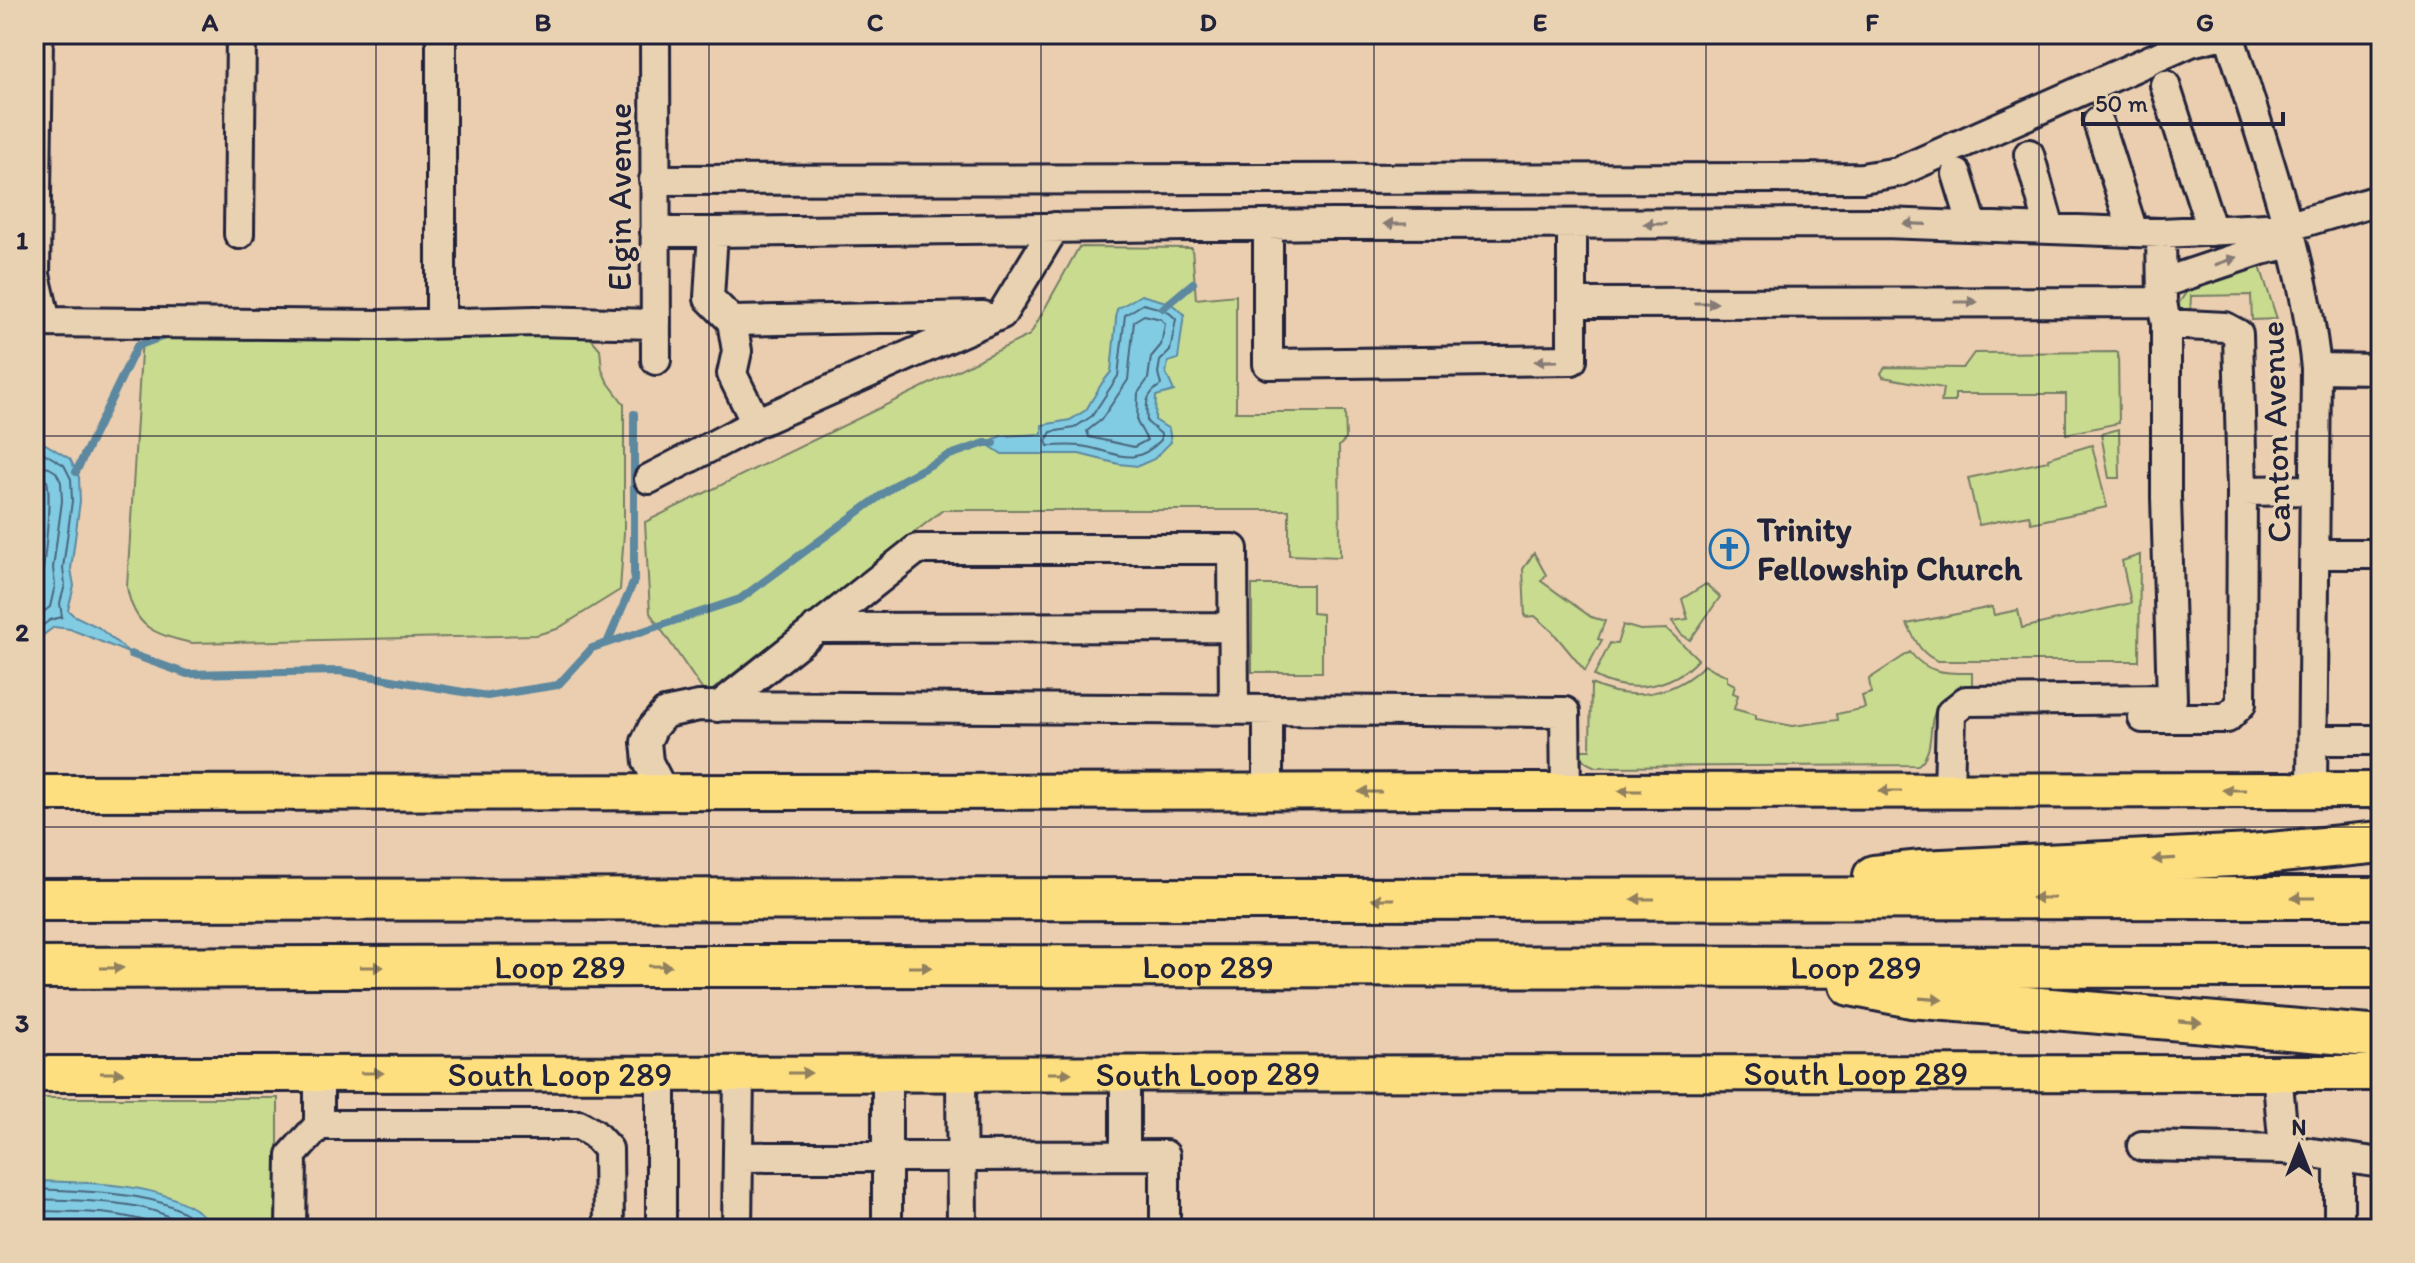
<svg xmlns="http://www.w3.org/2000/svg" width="2415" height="1263" viewBox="0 0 2415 1263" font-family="Itim,sans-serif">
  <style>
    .green { fill: #c9db8f; stroke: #767e65; stroke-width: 2 }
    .water { fill: #82cce3; stroke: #5c88a0; stroke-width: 2 }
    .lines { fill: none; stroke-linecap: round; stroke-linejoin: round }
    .shore { stroke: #48667e; stroke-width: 2 }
    .stream { stroke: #5c88a0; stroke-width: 8 }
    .minor-casing { stroke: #22223b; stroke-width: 34 }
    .major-casing { stroke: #22223b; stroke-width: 40 }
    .highway-casing { stroke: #22223b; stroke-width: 46 }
    .minor { stroke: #e9d2b1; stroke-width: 28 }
    .major { stroke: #fedf80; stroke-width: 34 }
    .highway { stroke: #fedf80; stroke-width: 40 }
    .oneway { fill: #867a76 }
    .oneway2 { fill: #90805e }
    .grid { fill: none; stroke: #22223b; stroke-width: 2; stroke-opacity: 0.55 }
    .labels { text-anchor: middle; stroke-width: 7; stroke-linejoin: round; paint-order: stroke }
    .street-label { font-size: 34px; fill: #22223b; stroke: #e9d2b1 }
    .poi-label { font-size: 34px; font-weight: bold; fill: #22223b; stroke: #e9d2b1; text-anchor: start }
    .neatline { fill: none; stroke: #22223b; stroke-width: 3 }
    .grid-label { font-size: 26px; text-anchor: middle; font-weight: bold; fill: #22223b }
  </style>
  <rect width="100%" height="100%" fill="#ebceaf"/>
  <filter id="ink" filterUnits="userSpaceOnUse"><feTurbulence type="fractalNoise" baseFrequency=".0125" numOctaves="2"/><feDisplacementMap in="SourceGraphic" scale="16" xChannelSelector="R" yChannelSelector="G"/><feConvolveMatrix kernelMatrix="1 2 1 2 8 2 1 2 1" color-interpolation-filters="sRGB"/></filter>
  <g filter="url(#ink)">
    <path class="green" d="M1079 247 1192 248 1196 299 1236 295V411L1234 412H1345L1346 439 1339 446 1340 557 1289 555V510H943L706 695 650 613 645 522 1030 335Z
      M2258 260 2277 319 2252 320 2251 295 2191 296 2190 316H2180L2179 303 2198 275Z
      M142 336H589L600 349 602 370 607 381 624 404V532L620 590 557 629 536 635 192 643C154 635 134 627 127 587Z
      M2118 352 2119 423 2066 434V394H1955V402H1941L1943 388 1883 377 1881 373 1885 367 1963 368 1974 353Z
      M2119 429 2120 478H2109L2101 434Z
      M2092 445 2107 507 2031 523 2029 515 1979 525 1968 478 2048 461V458Z
      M1534 553 1546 575 1541 581 1591 617 1605 621 1598 639 1602 640 1585 671 1552 631 1535 616 1525 617 1523 569Z
      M2140 555 2139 661H1938C1920 654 1916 641 1907 624L1992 607 1994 615 2018 610 2022 628 2131 603 2122 561Z
      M1706 584 1720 597 1690 640 1681 634 1672 621 1688 619 1682 599Z
      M1252 585H1312V613L1322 614V672H1252Z
      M1623 625 1640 630 1667 629 1698 659C1672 688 1629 695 1594 676L1610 643 1617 644Z
      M1910 652C1927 674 1946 673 1972 673V694C1910 696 1945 745 1918 765L1596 767C1588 764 1580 760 1579 750H1590L1591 684C1630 702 1674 696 1704 665L1727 676V681L1735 685 1733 693 1738 695 1734 709 1756 715V719L1793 726 1838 720 1837 714 1865 708 1862 696 1871 693 1869 679Z
      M34 1098H278V1229H34Z"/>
    <path class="water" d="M1141 295 1170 303 1184 314 1178 359 1168 362 1166 373 1174 391 1156 396 1155 420 1169 429 1171 442 1154 459 1138 466 1119 464 1079 454H1002L985 443 1001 436 1042 434V425L1070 420 1086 410 1102 383 1111 372 1117 309Z
      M34 437 70 459 79 477 80 501 71 569 74 586 68 610 73 615 98 627 131 654 70 629 54 627 34 642Z
      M34 1181C81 1182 161 1182 200 1213 205 1216 207 1224 209 1229H34Z"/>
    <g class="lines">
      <path class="shore" d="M1143 304 1166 310 1176 319 1170 351 1160 361 1158 373 1161 385C1145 395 1146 403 1147 422L1161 434V440C1131 471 1115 450 1080 446 1069 445 1058 446 1048 446L1046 441 1051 432 1074 428 1092 416 1118 376 1125 315Z
        M1144 315 1161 319 1165 324 1161 345 1151 357 1148 379 1138 393 1137 422 1147 440 1134 447 1089 437 1087 431 1101 420 1128 380 1134 321Z
        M34 447 64 465 71 479 72 501 63 568 65 585 60 603 62 617 50 620 34 632
        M34 459 56 472 61 482 62 501 53 568 55 585 50 607 34 619
        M34 473 47 481C52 497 43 596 34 605
        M34 1189C72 1191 183 1190 200 1229
        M34 1199C81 1201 152 1198 189 1229
        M34 1211C75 1212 129 1210 166 1229"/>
      <path class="stream" d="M1163 308 1193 283
        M76 472 137 346 170 334
        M607 643 634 581V414
        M131 654 187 674 339 671 487 696 558 685 592 648 740 599 902 480 947 456 985 443H994"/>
      <defs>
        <path id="minor" d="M38 34 35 275 46 322
          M441 34V323
          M655 34 656 360
          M2229 34C2262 143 2304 254 2316 368L2312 790
          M2165 85 2212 231
          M2098 122 2133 232
          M2029 154 2050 229
          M1957 174 1973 226
          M654 180 1862 178 1898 172 2191 42 2223 34
          M1268 225V364L1572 360V225
          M1055 227 1002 314 756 423 732 374 737 351 732 321 709 298 713 232C919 229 1125 228 1331 224L1884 223 2161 233 2287 227 2381 199
          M655 232H713
          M239 234 241 34
          M2162 283 2261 250 2292 243
          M1572 303 2162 302
          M732 321 983 316
          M34 322 381 325 535 321 655 324
          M2316 368 2381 369
          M649 479 756 423
          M2242 491 2315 490
          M2315 554H2381
          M816 628 1233 627
          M718 707 917 549H1233L1234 710
          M1268 710V792
          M2143 718H2227L2241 704 2242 491 2238 334 2225 327 2166 324
          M2313 740H2381
          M1949 791 1951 713 1966 701 2172 699 2166 497V324L2162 302 2161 233
          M664 793 648 762 646 742 653 727 665 713 699 706 1565 712 1566 791
          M2277 1072 2284 1149 2381 1163
          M661 1073V1229
          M961 1073 962 1229
          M1125 1073V1155
          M319 1125H579L594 1134 608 1149 609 1229
          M2142 1146 2284 1149
          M738 1157 1165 1155V1229
          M2339 1159V1229
          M291 1229 292 1155 319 1125V1073
          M737 1229 739 1073
          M887 1229V1073"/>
        <g id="major">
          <path d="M34 793 2381 790"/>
          <path id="s1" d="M34 1074 2381 1073"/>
        </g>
        <g id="highway">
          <path d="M1874 876 1922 871 2252 855 2381 842"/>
          <path d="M34 900 2381 898"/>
          <path id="s2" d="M34 968 658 966 2381 967"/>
          <path d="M1850 985 1911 997 2381 1037"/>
        </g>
      </defs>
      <use href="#minor" class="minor-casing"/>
      <use href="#major" class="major-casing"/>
      <use href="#highway" class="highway-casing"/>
      <use href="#minor" class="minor"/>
      <use href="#major" class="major"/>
      <use href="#highway" class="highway"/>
    </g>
    <defs><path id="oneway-solid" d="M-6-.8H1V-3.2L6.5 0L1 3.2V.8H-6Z" transform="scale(2)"/></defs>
    <g class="oneway">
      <use href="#oneway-solid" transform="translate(1395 224) rotate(-180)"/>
      <use href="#oneway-solid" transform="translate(1655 224) rotate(180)"/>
      <use href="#oneway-solid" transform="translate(1915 224) rotate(-178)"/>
      <use href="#oneway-solid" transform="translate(2226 261) rotate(-19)"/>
      <use href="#oneway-solid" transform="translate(1966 302)"/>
      <use href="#oneway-solid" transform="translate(1706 303)"/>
      <use href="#oneway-solid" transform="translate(1546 361) rotate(179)"/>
    </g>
    <g class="oneway2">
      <use href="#oneway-solid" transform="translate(2234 790) rotate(180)"/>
      <use href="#oneway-solid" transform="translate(1630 791) rotate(180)"/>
      <use href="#oneway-solid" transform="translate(1890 791) rotate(180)"/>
      <use href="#oneway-solid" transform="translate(1370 792) rotate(180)"/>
      <use href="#oneway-solid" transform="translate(2164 859) rotate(177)"/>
      <use href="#oneway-solid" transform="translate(2043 898) rotate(180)"/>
      <use href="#oneway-solid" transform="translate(2303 898) rotate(180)"/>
      <use href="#oneway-solid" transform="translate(1383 899) rotate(180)"/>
      <use href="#oneway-solid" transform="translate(1643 899) rotate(180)"/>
      <use href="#oneway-solid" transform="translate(660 966)"/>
      <use href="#oneway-solid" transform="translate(372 967)"/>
      <use href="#oneway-solid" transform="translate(920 967)"/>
      <use href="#oneway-solid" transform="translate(112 968)"/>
      <use href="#oneway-solid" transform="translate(1931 999) rotate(4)"/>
      <use href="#oneway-solid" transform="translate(2190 1022) rotate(5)"/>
      <use href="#oneway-solid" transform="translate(112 1073)"/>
      <use href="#oneway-solid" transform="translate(372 1073)"/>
      <use href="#oneway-solid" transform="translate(800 1073)"/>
      <use href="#oneway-solid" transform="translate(1060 1073)"/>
    </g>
  </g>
  <path class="grid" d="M376 34V1229M709 34V1229M1041 34V1229M1374 34V1229M1706 34V1229M2039 34V1229M34 436H2381M34 827H2381"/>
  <defs>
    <symbol id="church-ring" viewBox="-11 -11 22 22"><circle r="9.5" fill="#e9d2b1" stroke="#1f6fb2" stroke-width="1.5"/><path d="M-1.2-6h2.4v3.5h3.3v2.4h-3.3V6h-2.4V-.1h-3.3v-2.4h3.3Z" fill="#1f6fb2"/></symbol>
  </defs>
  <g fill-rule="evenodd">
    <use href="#church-ring" x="1707" y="527" width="44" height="44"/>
  </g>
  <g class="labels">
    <g class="street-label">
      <text transform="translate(619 197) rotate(-90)" y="12">Elgin Avenue</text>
      <text transform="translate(2275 432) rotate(-92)" y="12">Canton Avenue</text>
      <text dy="12" stroke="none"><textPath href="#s2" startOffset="526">Loop 289</textPath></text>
      <text dy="12" stroke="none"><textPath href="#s2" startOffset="1174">Loop 289</textPath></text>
      <text dy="12" stroke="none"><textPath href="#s2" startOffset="1822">Loop 289</textPath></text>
      <text dy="12" stroke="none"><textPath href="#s1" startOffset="526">South Loop 289</textPath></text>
      <text dy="12" stroke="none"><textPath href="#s1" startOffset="1174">South Loop 289</textPath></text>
      <text dy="12" stroke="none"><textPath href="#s1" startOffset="1822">South Loop 289</textPath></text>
    </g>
    <g class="poi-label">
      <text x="1757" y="541">Trinity<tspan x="1757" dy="39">Fellowship Church</tspan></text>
    </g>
  </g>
  <rect width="2415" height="1263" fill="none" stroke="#e9d2b1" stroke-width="88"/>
  <g transform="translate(2299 1147)" stroke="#e9d2b1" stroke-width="6" paint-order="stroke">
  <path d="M0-6L14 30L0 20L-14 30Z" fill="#22223b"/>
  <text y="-12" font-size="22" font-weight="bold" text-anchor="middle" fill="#22223b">N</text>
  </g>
  <path d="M2083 112v12h200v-12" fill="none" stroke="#22223b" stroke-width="4"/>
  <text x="2095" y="112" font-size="24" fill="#22223b" stroke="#e9d2b1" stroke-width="6" paint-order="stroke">50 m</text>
  <rect x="44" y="44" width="2327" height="1175" class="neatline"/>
  <g class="grid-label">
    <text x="210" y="31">A</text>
    <text x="543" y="31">B</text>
    <text x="875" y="31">C</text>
    <text x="1208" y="31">D</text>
    <text x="1540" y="31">E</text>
    <text x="1872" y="31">F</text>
    <text x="2205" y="31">G</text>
    <text x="22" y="249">1</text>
    <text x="22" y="641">2</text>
    <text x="22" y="1032">3</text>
  </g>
</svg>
